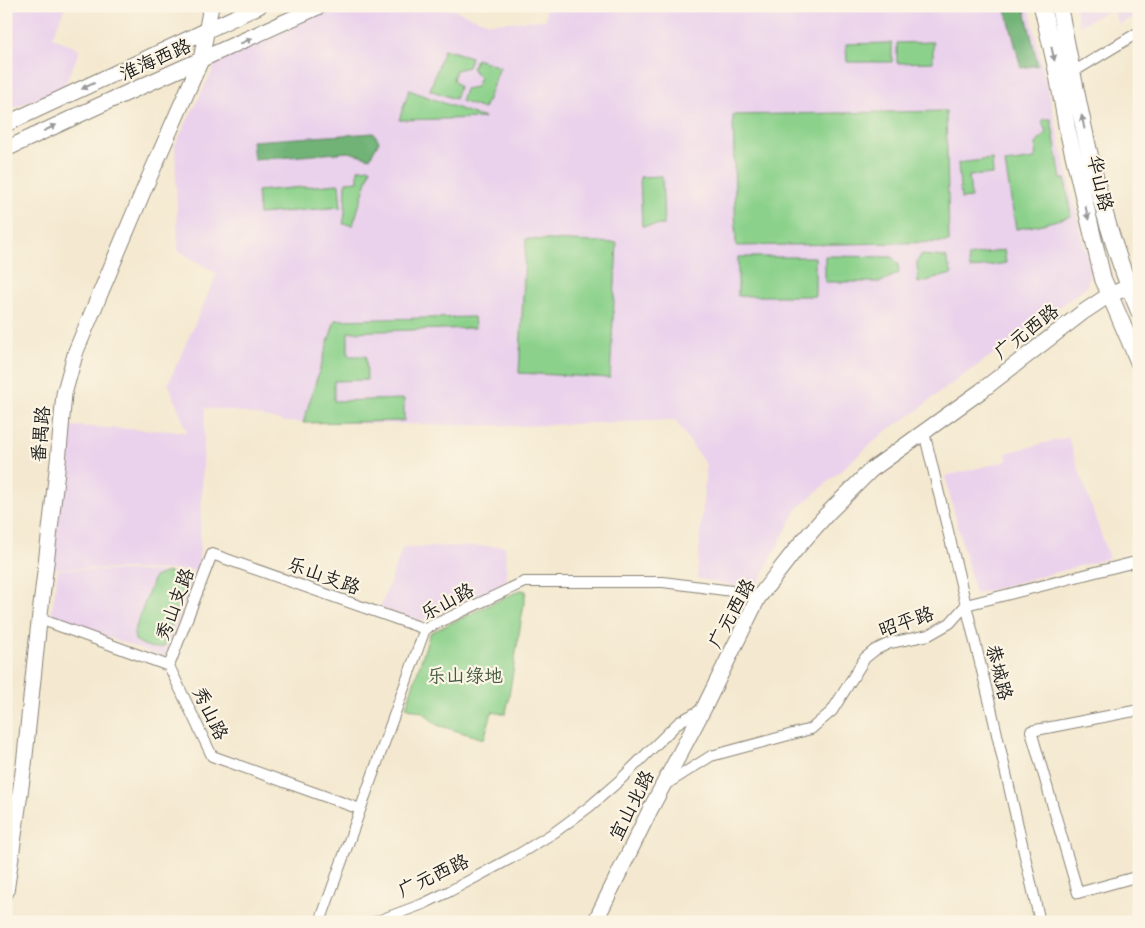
<svg xmlns="http://www.w3.org/2000/svg" width="1145" height="928" viewBox="0 0 1145 928" font-family="Mynerve,'LXGW WenKai TC',sans-serif">
  <style>
    .built { fill: #ead1ec }
    .green { fill: #8cd18b; stroke: #547654 }
    .forest { fill: #71b377; stroke: #46684a }
    .lines { fill: none; stroke-linecap: round; stroke-linejoin: round }
    .street-casing { stroke: #888276; stroke-width: 12 }
    .secondary-casing { stroke: #888276; stroke-width: 17 }
    .primary-casing { stroke: #888276; stroke-width: 18 }
    .street { stroke: #fff; stroke-width: 10 }
    .secondary { stroke: #fff; stroke-width: 15 }
    .primary { stroke: #fff; stroke-width: 16 }
    .oneway { fill: #999 }
    .labels { text-anchor: middle; stroke-width: 4.5; stroke-linejoin: round; paint-order: stroke }
    .street-label { font-size: 19px; fill: #1c1c1c; stroke: #fcf5e5 }
    .park-label { font-size: 19px; fill: #435b43; stroke: #fcf5e5 }
  </style>
  <rect width="100%" height="100%" fill="#fcf5e5"/>
  <filter id="ink" filterUnits="userSpaceOnUse"><feTurbulence type="fractalNoise" baseFrequency=".02" numOctaves="2"/><feDisplacementMap in="SourceGraphic" scale="10" xChannelSelector="R" yChannelSelector="G"/><feConvolveMatrix kernelMatrix="1 2 1 2 8 2 1 2 1" color-interpolation-filters="sRGB"/></filter>
  <filter id="wash" filterUnits="userSpaceOnUse"><feTurbulence type="fractalNoise" baseFrequency=".0096" numOctaves="4" result="noise"/><feDisplacementMap in="SourceGraphic" scale="20" xChannelSelector="R" yChannelSelector="G"/><feGaussianBlur stdDeviation="1.12" result="paint"/><feColorMatrix in="noise" values="0 0 0 0 0 0 0 0 0 0 0 0 0 0 0 0 0 1.4 0 .05"/><feComposite in="paint" operator="in"/></filter>
  <g filter="url(#wash)">
    <rect width="100%" height="100%" fill="#f4e9d0"/>
    <path class="built" d="M6 6H66L52 37 80 50 63 88 6 111Z
      M334 6H443L489 23 546 20 545 6H1029L1049 96 1090 268 1087 286 1073 297 936 395 916 412 886 431 797 509 754 591 697 578 706 465 675 420 518 426 287 422 242 412 205 408 199 570 52 568 71 426 187 432 169 385 168 384 217 274 178 250 175 145 217 62Z
      M1075 6H1139V14L1119 24 1111 9 1079 26Z
      M1068 437 1109 558 975 594 945 476 1007 461 1006 453Z
      M505 546 507 585 420 621 380 608 403 547Z
      M58 569 196 573 164 657 51 617Z"/>
    <path class="green" d="M933 42V62L897 63V43Z
      M892 43V62H847L846 44Z
      M444 49 471 57 468 67 456 70 453 79 459 87 455 99 430 90Z
      M476 59 500 67 484 109 461 101 465 89 476 87 480 77 472 69Z
      M409 90 484 118 399 120Z
      M946 111 949 242 736 246 733 115Z
      M1044 119H1051L1061 179H1065L1071 216 1039 225 1016 229 1005 163 1035 159 1036 144 1046 132 1042 122Z
      M992 159 993 174 969 176 971 198 961 199 958 163Z
      M371 168 353 225 343 224 345 214 346 182 358 181V169Z
      M662 176 664 225 642 226 640 177Z
      M339 184 341 207 259 214 257 191Z
      M526 239 617 243 610 378 519 373Z
      M1004 250 1006 263 970 269 968 256Z
      M921 255 946 257 952 274 918 283 917 262Z
      M825 256 892 257 898 263 899 273 881 282H825Z
      M738 257H815V296H738Z
      M474 317 475 328 348 332V356H366L367 380 334 381V401L404 399V421L303 423 335 320Z
      M167 572 184 577 185 585 164 647C153 650 144 646 135 640L134 633 154 577Z
      M521 590 526 591 506 714 492 712 484 739 437 725 424 713 406 707 430 633Z"/>
    <path class="forest" d="M1005 6H1024L1038 65 1021 68Z
      M374 133 379 141 370 158 349 152 254 160 252 141Z"/>
  </g>
  <g filter="url(#ink)">
    <g class="lines">
      <defs>
        <path id="street" d="M1068 73 1073 72 1139 32
          M924 432 991 708 1040 922
          M40 619 169 666 212 756 360 809
          M169 666 212 554 425 629
          M1139 710 1031 731 1078 893 1139 876
          M665 785 711 756 811 729 832 711 865 658 875 650 890 643 929 635 950 623 966 605 1139 561
          M320 922 425 629 524 582H663L732 591 758 598
          M375 922 423 904 450 891 519 854 555 832 589 807 619 781 679 722 704 708"/>
        <path id="secondary" d="M6 124 259 6
          M6 149 98 106 320 6
          M6 892 24 765 38 631 58 462 64 394 76 351 145 187 201 60 211 6
          M595 922 651 808 704 708 758 598 796 549 827 514 871 470 981 391 1082 313 1109 295 1139 283"/>
        <path id="primary" d="M1042 6 1057 72 1067 128 1103 279 1139 363
          M1059 6C1080 109 1097 214 1139 311"/>
      </defs>
      <use href="#street" class="street-casing"/>
      <use href="#secondary" class="secondary-casing"/>
      <use href="#primary" class="primary-casing"/>
      <use href="#street" class="street"/>
      <use href="#secondary" class="secondary"/>
      <use href="#primary" class="primary"/>
    </g>
    <defs><path id="oneway-solid" d="M-6-.8H1V-3.2L6.5 0L1 3.2V.8H-6Z" transform="scale(1.25)"/></defs>
    <g class="oneway">
      <use href="#oneway-solid" transform="translate(246 41) rotate(-24)"/>
      <use href="#oneway-solid" transform="translate(1053 54) rotate(77)"/>
      <use href="#oneway-solid" transform="translate(88 86) rotate(155)"/>
      <use href="#oneway-solid" transform="translate(1083 122) rotate(-102)"/>
      <use href="#oneway-solid" transform="translate(50 128) rotate(-25)"/>
      <use href="#oneway-solid" transform="translate(1087 213) rotate(77)"/>
    </g>
  </g>
  <g class="labels">
    <g class="street-label">
      <text transform="translate(155 59) rotate(-24)" y="7">淮海西路</text>
      <text transform="translate(1101 183) rotate(77)" y="7">华山路</text>
      <text transform="translate(1026 331) rotate(-38)" y="7">广元西路</text>
      <text transform="translate(40 434) rotate(-85)" y="7">番禺路</text>
      <text transform="translate(324 575) rotate(20)" y="7">乐山支路</text>
      <text transform="translate(447 601) rotate(-28)" y="7">乐山路</text>
      <text transform="translate(174 604) rotate(-69)" y="7">秀山支路</text>
      <text transform="translate(731 613) rotate(-61)" y="7">广元西路</text>
      <text transform="translate(906 621) rotate(-19)" y="7">昭平路</text>
      <text transform="translate(1000 672) rotate(76)" y="7">恭城路</text>
      <text transform="translate(211 713) rotate(64)" y="7">秀山路</text>
      <text transform="translate(631 805) rotate(-63)" y="7">宜山北路</text>
      <text transform="translate(433 875) rotate(-25)" y="7">广元西路</text>
    </g>
    <g class="park-label">
      <text x="465" y="682">乐山绿地</text>
    </g>
  </g>
  <rect width="1145" height="928" fill="none" stroke="#fcf5e5" stroke-width="25"/>
</svg>
